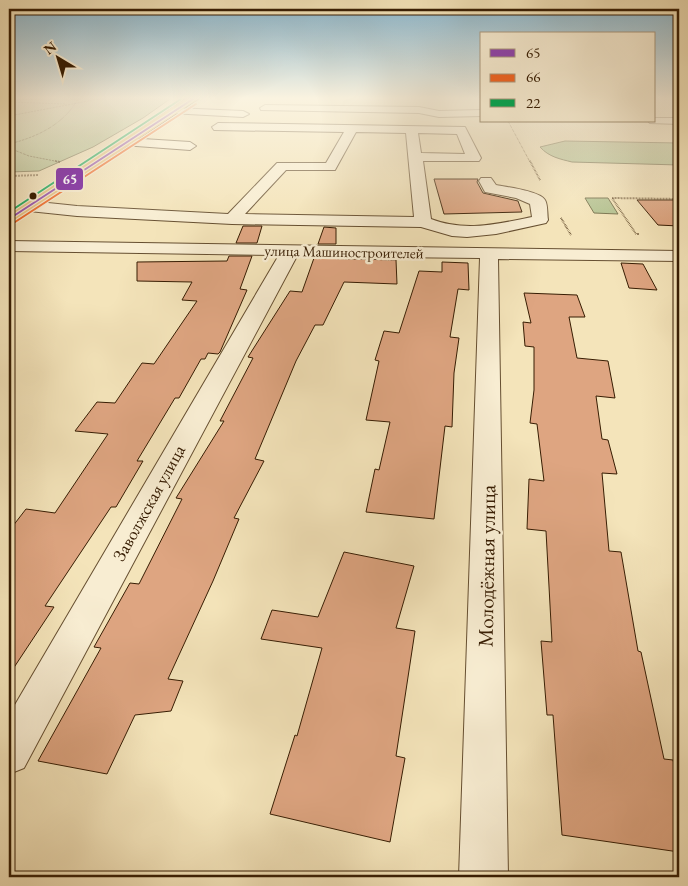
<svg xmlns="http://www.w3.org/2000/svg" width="688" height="886" viewBox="0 0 688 886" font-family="'EB Garamond',serif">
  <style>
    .green { fill: #b6c594; stroke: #76714c }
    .building { fill: #dea581; stroke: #371d03 }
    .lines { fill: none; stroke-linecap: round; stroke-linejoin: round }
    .minor-casing { stroke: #664f31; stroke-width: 2 }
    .major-casing { stroke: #371d03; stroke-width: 2 }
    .path-far1 { stroke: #371d03; stroke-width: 1; stroke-dasharray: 0.5 1; stroke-linecap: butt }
    .path { stroke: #371d03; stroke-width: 2; stroke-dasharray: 0.5 1; stroke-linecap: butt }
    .minor { fill: #f8edd2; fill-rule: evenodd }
    .major { fill: #eac27d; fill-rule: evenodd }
    .bus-1-casing { stroke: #f8edd2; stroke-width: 4 }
    .bus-2-casing { stroke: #f8edd2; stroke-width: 4 }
    .bus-3-casing { stroke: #f8edd2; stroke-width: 4 }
    .bus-1 { stroke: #8e44ad; stroke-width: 2 }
    .bus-2 { stroke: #f26522; stroke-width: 2 }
    .bus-3 { stroke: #00a651; stroke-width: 2 }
    .bus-dot { fill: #371d03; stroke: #f8edd2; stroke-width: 2 }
    .labels { text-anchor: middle; stroke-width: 5; stroke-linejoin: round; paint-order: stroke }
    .far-street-label { font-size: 15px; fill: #371d03; stroke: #f8edd2 }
    .street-label { font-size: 18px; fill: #371d03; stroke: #f8edd2 }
    .near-street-label { font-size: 21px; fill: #371d03; stroke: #f8edd2 }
    .line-badge { stroke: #f8edd2; stroke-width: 2 }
    .badge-label { font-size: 14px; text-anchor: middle; font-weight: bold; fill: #fff }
  </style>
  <rect width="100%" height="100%" fill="#f4e4ba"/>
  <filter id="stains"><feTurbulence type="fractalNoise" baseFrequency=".004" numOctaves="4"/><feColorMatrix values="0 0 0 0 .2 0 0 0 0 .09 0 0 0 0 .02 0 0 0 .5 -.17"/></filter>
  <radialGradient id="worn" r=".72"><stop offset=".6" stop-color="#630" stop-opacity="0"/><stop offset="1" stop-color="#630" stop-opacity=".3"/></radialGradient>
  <path class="green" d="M9 99H170L143 118 93 147 39 171 9 172Z
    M565 141 679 143V165L572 162C560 159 549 157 540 147Z
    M585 198H608L618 214 594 213Z"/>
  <path class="building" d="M434 179H478L477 182 483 193 518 201 522 212 444 214Z
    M637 200H679V226L658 225Z
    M243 226H262L257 243H236Z
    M324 227 336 228V244H318Z
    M229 256H252L240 289 247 290 220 352 218 354 208 353 205 359H201L179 398H175L137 461H143L116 507H111L45 606 54 607 9 675V531L26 509 55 513 108 434 75 431 97 402 115 403 142 363 154 364 197 301 182 300 192 282 137 281V262L227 261Z
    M314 258 396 260 397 284 344 282 323 325H315L296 361 255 459 264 461 234 518 239 519 213 581 168 679 183 681 171 711 135 715 107 774 38 761 101 648 94 647 130 583 139 584 182 499 176 498 224 421H220L253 358 248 357 290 291 302 292Z
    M442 262 468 263 469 290 458 289 450 337 459 338 454 373 452 427 445 426 434 519 366 512 375 469 379 470 390 422 366 420 379 361 375 360 384 331 399 333 419 271 442 272Z
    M621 263 643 264 657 290 629 288Z
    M524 293 577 295 585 317H569L577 358 608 361 615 398 596 396 602 439 608 440 617 474 602 473 609 551 621 552 638 651 641 652 664 759 673 760 679 787V852L562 835 553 715H547L541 641 552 642 546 531 527 529 529 479 544 481 537 424 530 423 534 390V347L525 346 523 322 531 323Z
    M344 552 414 566 396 628 415 631 396 756 405 758 390 842 270 814 295 735 297 736 322 648 261 639 272 610 318 617Z"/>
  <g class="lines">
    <defs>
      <path id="minor" d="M265 105 419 107 439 111 482 110V116L439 117 419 113 261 110 260 108Z
        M174 108 243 111 249 114 243 117 170 113 168 111 170 109Z
        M654 118H679V124L650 123 648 121H654Z
        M218 123 465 127 481 158 479 161H423L431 219C465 232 497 224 532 217L530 204 516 198 485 192 479 181 481 178H491L496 185C506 187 540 191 545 200 548 205 547 214 548 220L546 223 496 234 467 237 452 236 421 227 232 224 77 216 29 211 23 209 21 206 23 203 29 201 77 206 228 214 277 163H326L344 132 214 130 212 127ZM356 132 406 133 414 217 245 214 286 170H335ZM418 133 457 134 465 154 421 153Z
        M127 138 190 142 196 146 190 150 123 145 121 142Z
        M9 241 679 251V261L498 259 508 877H459L480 258 297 256 24 768 9 774V715L279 255 9 251Z"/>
      <path id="major" d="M185 99H198L15 222 9 224V212Z"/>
    </defs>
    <use href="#minor" class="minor-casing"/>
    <use href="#major" class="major-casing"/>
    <path class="path-far1" d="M16 100 38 99
      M9 102 66 104
      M9 116 99 99
      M508 121 530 162
      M9 144C37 137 63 125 78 99
      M9 148 29 156 60 162"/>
    <path class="path" d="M55 161 60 162
      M530 161 540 180
      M9 176 39 175
      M561 218 571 235
      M639 234H636L612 198 679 199"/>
    <use href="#minor" class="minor"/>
    <use href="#major" class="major"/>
    <defs>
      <path id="bus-1" d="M9 219 193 99"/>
      <path id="bus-2" d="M12 224 196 104"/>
      <path id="bus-3" d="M9 212 181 99"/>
    </defs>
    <use href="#bus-1" class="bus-1-casing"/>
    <use href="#bus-2" class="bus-2-casing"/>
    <use href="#bus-3" class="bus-3-casing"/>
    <use href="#bus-1" class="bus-1"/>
    <use href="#bus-2" class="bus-2"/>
    <use href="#bus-3" class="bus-3"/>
  </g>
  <linearGradient id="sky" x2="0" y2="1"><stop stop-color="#89b8d1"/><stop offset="0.44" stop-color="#faf3e0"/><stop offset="1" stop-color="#faf3e0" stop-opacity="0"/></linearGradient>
  <rect width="688" height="223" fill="url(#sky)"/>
  <circle class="bus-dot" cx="33" cy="196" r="4.5"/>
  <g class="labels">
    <g class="far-street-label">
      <text transform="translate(344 252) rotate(1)" y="5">улица Машиностроителей</text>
    </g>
    <g class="street-label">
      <text transform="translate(149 503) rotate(-61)" y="6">Заволжская улица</text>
    </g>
    <g class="near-street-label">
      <text transform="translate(487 566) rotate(-89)" y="7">Молодёжная улица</text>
    </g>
  </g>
  <rect class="line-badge" x="55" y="167" width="29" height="24" rx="5" fill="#8e44ad"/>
  <g class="badge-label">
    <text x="70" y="184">65</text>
  </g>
  <rect width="688" height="886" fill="none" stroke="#f4e4ba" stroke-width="30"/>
  <rect x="10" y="10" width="668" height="866" fill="none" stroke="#371d03" stroke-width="2.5"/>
  <rect x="15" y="15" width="658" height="856" fill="none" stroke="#371d03"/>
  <rect x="480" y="32" width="175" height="90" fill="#f8edd2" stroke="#ab9a7f"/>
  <rect x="490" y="49" width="25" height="8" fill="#8e44ad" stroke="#ab9a7f"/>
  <text x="526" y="58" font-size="15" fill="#371d03">65</text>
  <rect x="490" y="74" width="25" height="8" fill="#f26522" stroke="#ab9a7f"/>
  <text x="526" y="82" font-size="15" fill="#371d03">66</text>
  <rect x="490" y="99" width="25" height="8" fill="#00a651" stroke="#ab9a7f"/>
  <text x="526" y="108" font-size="15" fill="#371d03">22</text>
  <g transform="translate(58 58) rotate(322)" stroke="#f8edd2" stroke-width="4" paint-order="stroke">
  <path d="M0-4L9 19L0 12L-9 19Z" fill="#371d03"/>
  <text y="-8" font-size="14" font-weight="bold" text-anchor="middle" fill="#371d03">N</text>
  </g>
  <rect width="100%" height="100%" filter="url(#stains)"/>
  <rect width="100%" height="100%" fill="url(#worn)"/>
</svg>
